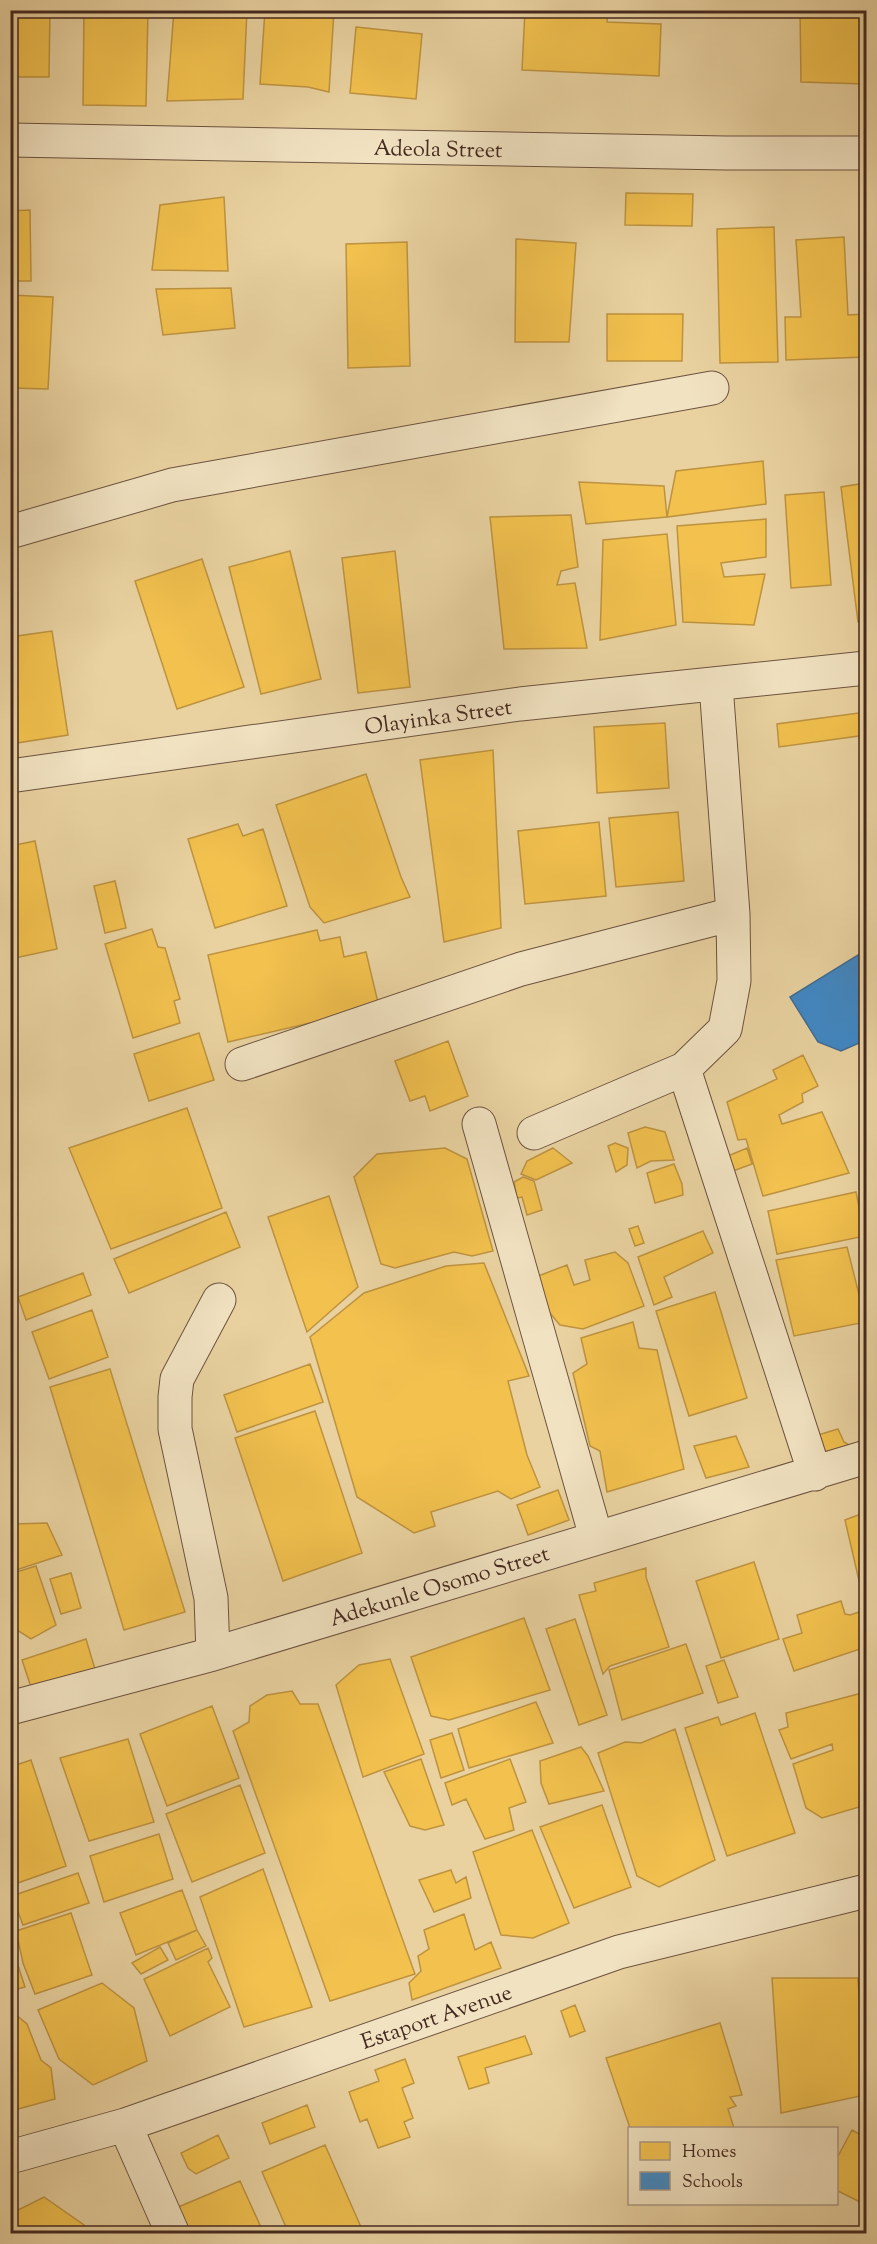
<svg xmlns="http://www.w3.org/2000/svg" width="877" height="2244" viewBox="0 0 877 2244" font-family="'Sorts Mill Goudy',serif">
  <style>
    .homes { fill: #f2c14e; stroke: #be9340; stroke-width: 1.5 }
    .schools { fill: #3f88c5; stroke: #406c94; stroke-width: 1.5 }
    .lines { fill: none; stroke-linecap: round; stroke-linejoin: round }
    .minor-casing { stroke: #6d5340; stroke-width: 35 }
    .minor { stroke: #f1e2c1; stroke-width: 33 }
    .labels { text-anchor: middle; stroke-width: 6; stroke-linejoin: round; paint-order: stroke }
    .street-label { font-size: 22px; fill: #442920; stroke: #f1e2c1 }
  </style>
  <rect width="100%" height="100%" fill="#e9d2a0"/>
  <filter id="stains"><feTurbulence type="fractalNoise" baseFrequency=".00333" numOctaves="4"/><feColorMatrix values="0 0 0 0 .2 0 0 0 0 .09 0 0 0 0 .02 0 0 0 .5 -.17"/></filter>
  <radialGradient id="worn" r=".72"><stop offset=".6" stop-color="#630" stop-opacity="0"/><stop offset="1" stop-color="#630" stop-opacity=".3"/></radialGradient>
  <path class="homes" d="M10 10H50L49 77H10Z
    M84 10H148L146 106 83 105Z
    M174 10H247L243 99 167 101Z
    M265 10H334L329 92 308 87 260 84Z
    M525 10H608L607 22 661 24 659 76 522 70Z
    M800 10H863L865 84 801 82Z
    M356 27 422 34 416 99 350 93Z
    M626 193 693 194 692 226 625 225Z
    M224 197 228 271 152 270 160 205Z
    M30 210 31 281H10V211Z
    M774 227 778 362 720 363 717 229Z
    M844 237 848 315 866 314V357L786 360 785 317H801L796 240Z
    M516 239 576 243 569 342H515Z
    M407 242 410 366 348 368 346 244Z
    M231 288 235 328 163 335 156 289Z
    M10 295 53 297 48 389 10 388Z
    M607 314H683L682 361H607Z
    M763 461 766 504 667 517 676 471Z
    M579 482 664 486 667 517 586 524Z
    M866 483V621L858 622 841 487Z
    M824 492 831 585 791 588 785 495Z
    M571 515 578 567 561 571 557 585 575 583 587 648 504 649 490 517Z
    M766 519V557L721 563 724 577 765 574 754 625 683 622 677 526Z
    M667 534 676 625 600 640 603 540Z
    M290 551 321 679 261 694 229 567Z
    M395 551 410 687 358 693 342 558Z
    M202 559 244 687 177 709 135 581Z
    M52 631 68 735 10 744V637Z
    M866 712V735L779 747 777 724Z
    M665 723 669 788 597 793 594 727Z
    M493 750 501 928 444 942 420 760Z
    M366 774 401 877 410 897 324 923 310 907 276 805Z
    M678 812 684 881 616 887 609 818Z
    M599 822 606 896 525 904 518 831Z
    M238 824 243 836 263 829 287 906 215 928 188 839Z
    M35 841 57 949 10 959V846Z
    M115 881 126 928 105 933 94 886Z
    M152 929 158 947 165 948 180 999 174 1001 180 1023 133 1038 105 944Z
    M317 930 320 941 340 937 344 957 366 952 379 1007 228 1042 208 955Z
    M199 1033 214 1080 149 1101 134 1054Z
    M448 1041 468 1096 430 1111 425 1096 410 1101 395 1061Z
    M803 1055 818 1086 802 1094 803 1102 779 1115 782 1124 822 1112 849 1173 763 1196 746 1139 738 1140 727 1102 777 1079 773 1070Z
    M187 1108 222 1208 111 1249 69 1148Z
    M645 1127 665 1132 674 1160 651 1161 637 1168 628 1133Z
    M615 1143 628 1148 627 1165 616 1172 608 1146Z
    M445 1148 467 1159 493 1251 472 1256 454 1252 395 1268 381 1264 354 1177 377 1154Z
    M553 1148 572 1163 536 1180 521 1174 527 1161Z
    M747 1148 752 1164 733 1171 728 1156Z
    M674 1164 682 1184 683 1195 655 1203 647 1173Z
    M523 1177 534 1181 542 1210 527 1215 522 1197 517 1198 514 1182Z
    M856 1192 865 1236 777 1254 768 1211Z
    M329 1196 358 1287 307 1332 268 1217Z
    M226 1212 240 1247 129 1293 114 1259Z
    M638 1226 644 1243 635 1246 629 1229Z
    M703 1231 713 1253 664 1277 672 1297 654 1305 638 1257Z
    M847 1247 866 1322 794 1336 776 1260Z
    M615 1252 628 1263 644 1306 583 1329 560 1325 544 1306 533 1278 567 1265 574 1285 590 1280 585 1260Z
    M484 1263 529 1376 508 1381 527 1455 540 1487 511 1499 498 1491 431 1512 435 1526 414 1533 357 1497 310 1337 364 1293 446 1266Z
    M83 1273 91 1295 26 1320 18 1297Z
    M715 1292 747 1398 689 1416 656 1311Z
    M92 1310 108 1357 49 1379 32 1332Z
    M633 1322 639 1348 657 1350 684 1469 607 1492 600 1451 590 1446 573 1373 587 1364 581 1338Z
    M310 1364 323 1402 237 1432 224 1395Z
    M110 1369 185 1612 124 1630 50 1387Z
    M315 1411 362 1553 283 1581 235 1438Z
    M838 1429 844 1442 849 1445 825 1456 818 1435Z
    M736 1436 749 1467 706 1478 694 1446Z
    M558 1490 569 1520 528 1535 517 1505Z
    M10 1508 14 1524 47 1523 62 1555 10 1572Z
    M866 1512V1598H863L845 1520Z
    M754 1562 779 1639 721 1658 696 1581Z
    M36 1566 56 1625 31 1639 17 1630 10 1603V1574Z
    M646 1568V1577L669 1647 610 1666 603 1674 579 1595 596 1591 594 1583Z
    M71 1573 81 1608 61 1614 50 1579Z
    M841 1601 845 1614 850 1615 862 1611 866 1625V1647L794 1671 783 1639 802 1633 797 1615Z
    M524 1618 550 1690 449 1720 431 1716 411 1657Z
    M575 1619 607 1715 579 1725 546 1629Z
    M86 1639 97 1676 34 1696 22 1660Z
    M686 1644 703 1693 622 1720 609 1670Z
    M390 1659 424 1754 363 1777 336 1685 359 1665Z
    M724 1660 738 1697 718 1703 706 1666Z
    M292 1691 300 1704H318L415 1974 330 2001 233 1731 249 1722 250 1706 267 1695Z
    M862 1693 866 1710V1805L822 1818 806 1808 793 1764 833 1750 832 1744 791 1759 779 1730 788 1727 786 1713Z
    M536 1702 553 1743 469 1768 458 1729Z
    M212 1706 239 1778 167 1806 140 1734Z
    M755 1713 795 1833 727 1856 685 1728 718 1717 721 1725Z
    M675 1729 715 1860 659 1887 637 1876 598 1753 625 1742 641 1743Z
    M452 1733 464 1770 441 1778 430 1740Z
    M128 1739 154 1822 89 1841 60 1758Z
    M581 1747 588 1756 604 1791 549 1804 541 1783 540 1761Z
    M421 1759 444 1825 425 1830 410 1826 384 1772Z
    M510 1759 526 1802 509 1808 514 1830 485 1839 466 1799 452 1805 445 1783Z
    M31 1760 66 1866 12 1885 10 1881V1767Z
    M240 1785 265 1853 192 1882 166 1814Z
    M602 1805 631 1887 574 1908 540 1827Z
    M532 1830 569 1923 533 1938 501 1935 473 1852Z
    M159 1834 173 1879 104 1902 90 1856Z
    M263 1869 312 2007 244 2027 200 1897Z
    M451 1870 456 1883 466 1877 471 1898 434 1912 419 1880Z
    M78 1873 89 1903 23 1925 12 1896Z
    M182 1890 197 1930 136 1955 120 1913Z
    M71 1913 92 1975 35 1994 23 1963 16 1931Z
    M464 1914 475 1950 491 1942 501 1968 412 2000 409 1983 421 1971 418 1956 429 1949 424 1930Z
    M197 1930 206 1946 176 1960 168 1943Z
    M12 1947 25 1987 10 1991V1948Z
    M160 1947 168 1960 141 1974 132 1963Z
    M208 1948 212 1958 208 1962 230 2007 170 2036 144 1979Z
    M772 1978H858L865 2095 781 2113Z
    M102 1983 134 2008 147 2061 93 2085 59 2059 38 2010Z
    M575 2005 585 2031 570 2037 561 2011Z
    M15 2014 27 2024 41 2060 51 2068 55 2099 18 2109 15 2090 10 2092V2016Z
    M720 2023 742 2095 730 2097 736 2106 728 2109 734 2128H630L606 2058Z
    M525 2036 532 2054 485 2068 489 2083 469 2089 458 2057Z
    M405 2059 414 2083 402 2088 413 2118 404 2122 410 2137 378 2148 367 2119 360 2122 349 2092 379 2081 375 2070Z
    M307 2105 315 2127 270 2144 262 2123Z
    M852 2130 866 2138V2205L836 2190V2160Z
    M218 2135 229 2158 196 2174 188 2168 181 2153Z
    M325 2145 364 2234H289L262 2172Z
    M240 2181 264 2234H187L176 2208Z
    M44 2197 84 2225 86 2234H10V2214Z"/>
  <path class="schools" d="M866 950V1040L841 1051 818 1042 790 997Z"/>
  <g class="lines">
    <defs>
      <path id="minor" d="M10 140 726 153H866
        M10 532 172 485 712 388
        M10 776 520 704 866 668
        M242 1064 521 969 733 914
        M684 1069 815 1474
        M479 1124 596 1537
        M534 1133 684 1069 725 1029 734 981 733 914 716 685
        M213 1654 211 1598 175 1429V1397L177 1379 219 1300
        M10 1708 213 1654 866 1457
        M125 2125 173 2234
        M10 2157 125 2125 619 1952 866 1891"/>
    </defs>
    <use href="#minor" class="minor-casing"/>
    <use href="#minor" class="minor"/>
  </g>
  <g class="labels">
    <g class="street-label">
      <text transform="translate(438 148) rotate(1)" y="8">Adeola Street</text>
      <text transform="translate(438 716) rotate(-8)" y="8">Olayinka Street</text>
      <text transform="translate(439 1585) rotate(-17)" y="8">Adekunle Osomo Street</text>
      <text transform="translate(436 2016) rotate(-19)" y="8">Estaport Avenue</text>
    </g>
  </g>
  <rect width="877" height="2244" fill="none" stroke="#e9d2a0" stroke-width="36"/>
  <rect x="12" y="12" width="853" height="2220" fill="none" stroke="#442920" stroke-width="3"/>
  <rect x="18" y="18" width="841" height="2208" fill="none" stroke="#442920" stroke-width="1.5"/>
  <rect x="628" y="2127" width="210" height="78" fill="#f1e2c1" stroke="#ac9881" stroke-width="1.5"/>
  <rect x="640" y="2142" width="30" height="18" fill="#f2c14e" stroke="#ac9881" stroke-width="1.5"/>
  <text x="682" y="2157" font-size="18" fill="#442920">Homes</text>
  <rect x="640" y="2172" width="30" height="18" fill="#3f88c5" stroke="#ac9881" stroke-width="1.5"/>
  <text x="682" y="2187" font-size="18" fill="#442920">Schools</text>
  <rect width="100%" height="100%" filter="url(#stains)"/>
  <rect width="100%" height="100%" fill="url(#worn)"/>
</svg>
